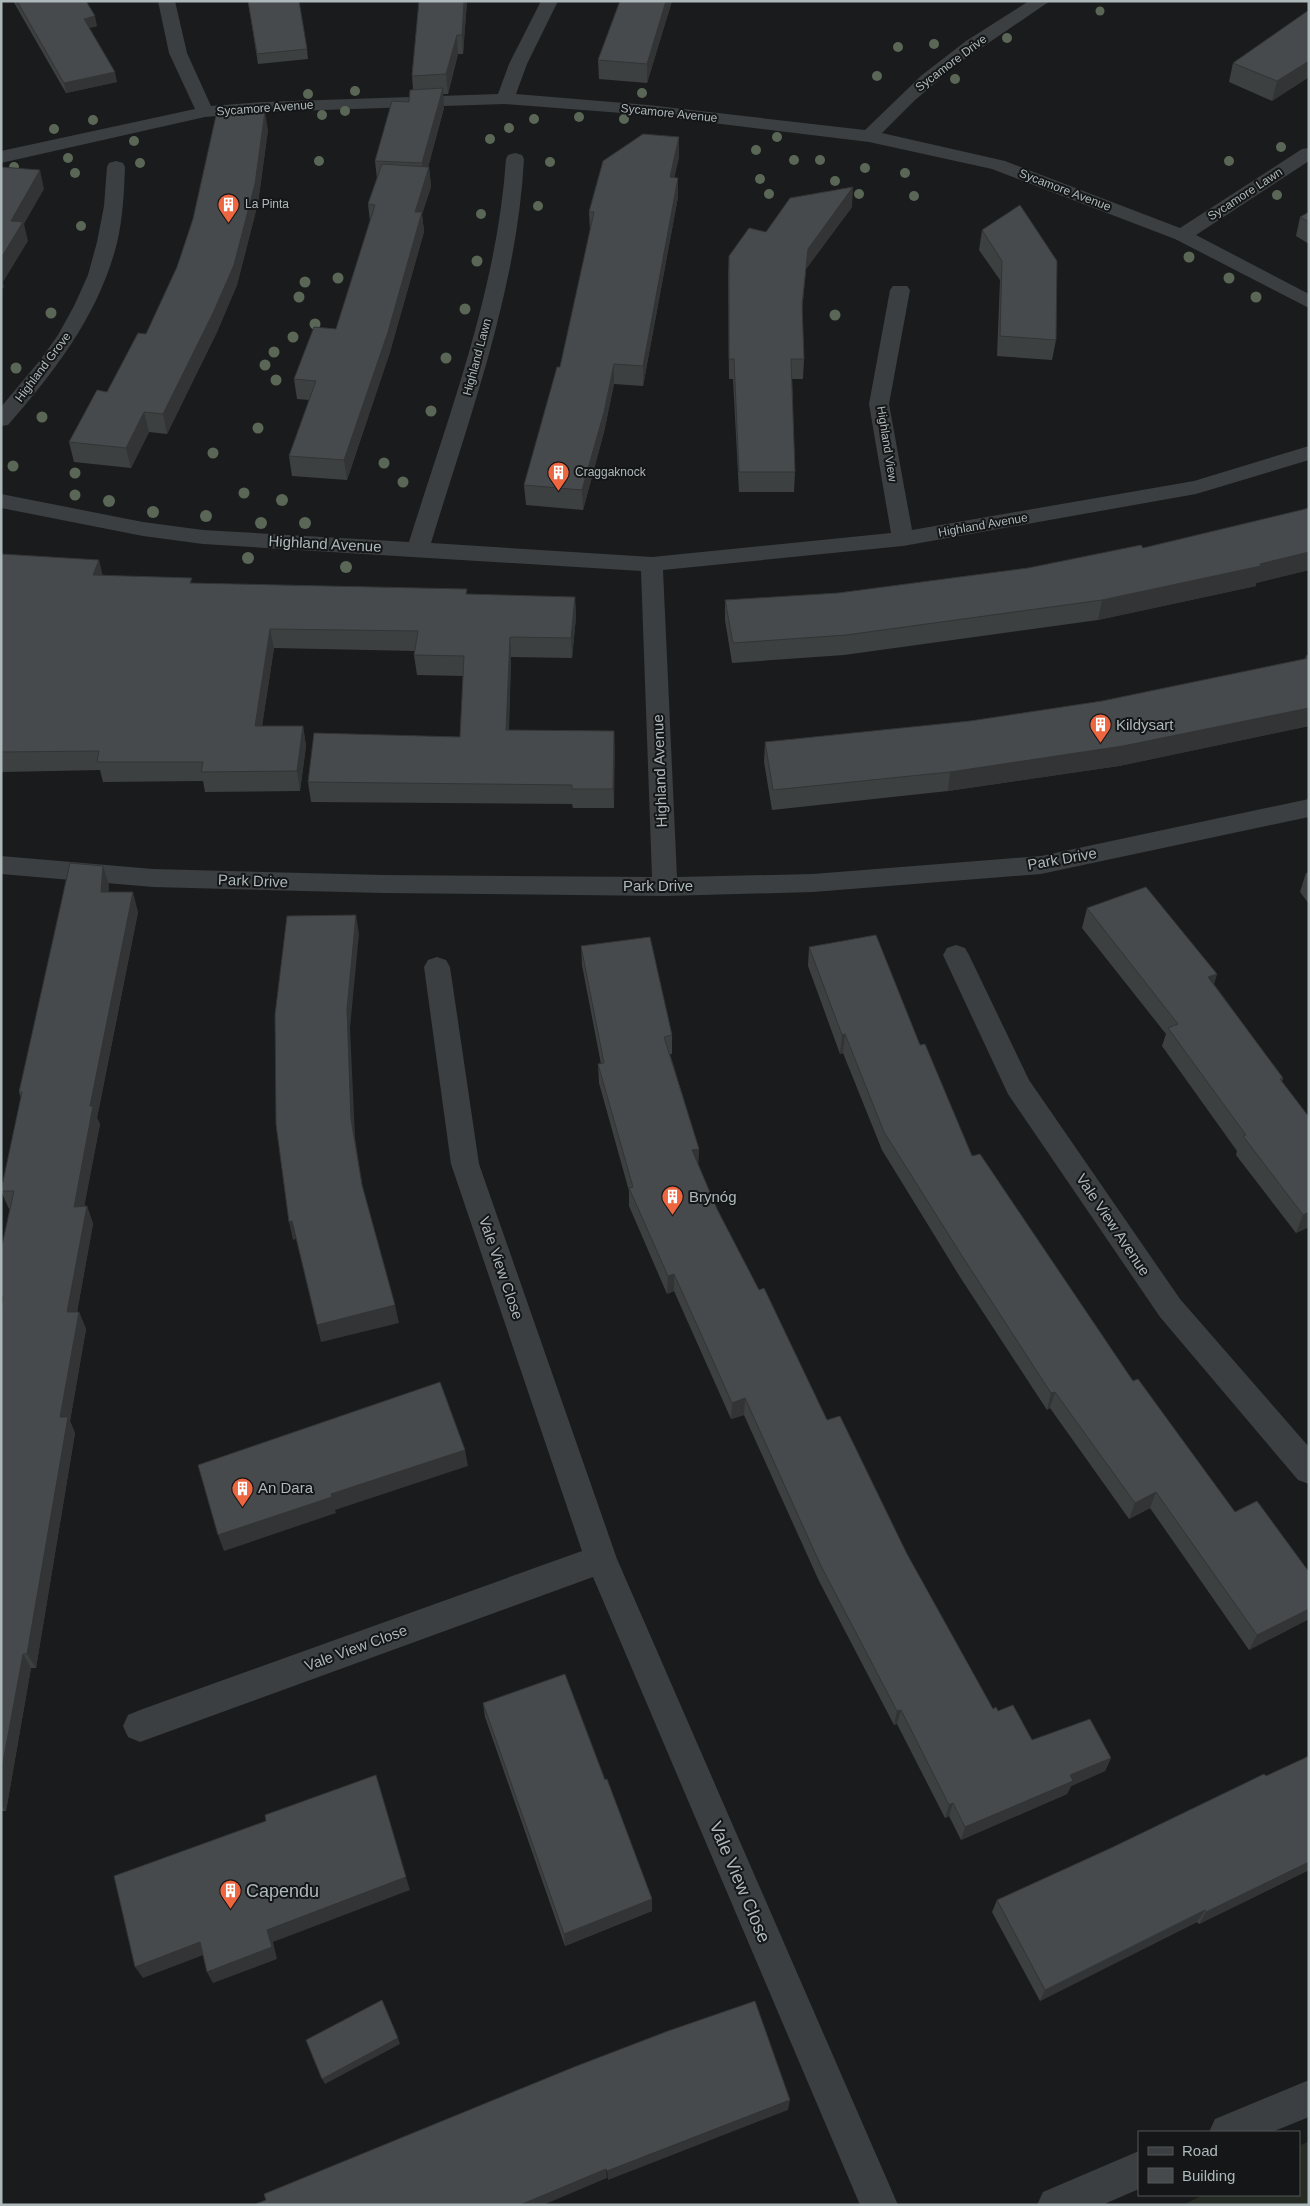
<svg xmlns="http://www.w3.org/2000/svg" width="1310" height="2206" viewBox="0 0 1310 2206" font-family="Arial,sans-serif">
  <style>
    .green { fill: #262c24 }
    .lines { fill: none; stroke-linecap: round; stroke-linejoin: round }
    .minor { fill: #3b3f41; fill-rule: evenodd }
    .tree { fill: #5b6756 }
    .wall { fill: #3d4041 }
    .shaded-wall { fill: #323435 }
    .building { fill: #474a4c; stroke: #323435 }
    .labels { text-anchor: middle; stroke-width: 4; stroke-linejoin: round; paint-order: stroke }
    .far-street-label { font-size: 12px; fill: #adb8bb; stroke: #151617 }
    .far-poi-label { font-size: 12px; fill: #adb8bb; stroke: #151617; text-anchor: start }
    .street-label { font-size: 15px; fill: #adb8bb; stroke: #151617 }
    .poi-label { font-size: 15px; fill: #adb8bb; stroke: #151617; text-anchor: start }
    .near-street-label { font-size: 18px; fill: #adb8bb; stroke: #151617 }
    .near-poi-label { font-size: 18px; fill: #adb8bb; stroke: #151617; text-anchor: start }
  </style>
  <rect width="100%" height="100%" fill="#1a1b1c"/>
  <path class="green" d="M1309 2141V2205H1183L1203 2195H1299V2146Z"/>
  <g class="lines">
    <path class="minor" d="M158 1H175L187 53 211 106 263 102 498 94 509 64 541 1H558L527 64 516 94 648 105 865 130 922 75 966 41 1029 1H1050L956 65 914 101 882 133 1005 161 1180 228 1302 149 1309 148V161L1196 235 1309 294V308L1175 239 992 169 869 142 648 115 505 104 263 112 205 117 1 163V151L195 109 169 53Z
      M515 153 522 155 524 159C517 291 469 418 431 543L652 557 891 533 869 404 890 290 893 286H907L910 290 889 404 912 530 1194 481 1309 446V460L1196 494 903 546 663 570 677 877 813 874 1041 856 1309 799V817L1041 874 813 892 665 896 383 893 153 887 1 874V856L153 869 383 875 652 877 641 571 203 544 143 536 1 508V494L143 522 203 530 409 542C448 417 497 291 506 159L508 155Z
      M116 161 123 163 125 167C124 192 123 218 117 243 99 314 56 370 8 425L1 426V407L41 359 58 335 74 306 88 275 97 242 104 206 107 167 109 163Z
      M956 945 965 948 969 955 1029 1080 1180 1299 1309 1447V1484L1298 1480 1160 1317 1008 1094 943 955 947 948Z
      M437 957 446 960 450 967 479 1164 617 1559 898 2205H860L593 1577 140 1742 128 1737 123 1726 128 1715 140 1710 582 1551 451 1164 424 967 428 960Z
      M1309 2080V2117L1272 2132H1209L1215 2119Z
      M1139 2151V2189L1102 2205H1037L1043 2192Z"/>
  </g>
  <g class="tree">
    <circle cx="1100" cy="11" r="4.5"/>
    <circle cx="1007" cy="38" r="5"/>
    <circle cx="934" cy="44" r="5"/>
    <circle cx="898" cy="47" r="5"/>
    <circle cx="877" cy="76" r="5"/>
    <circle cx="955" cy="79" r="5"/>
    <circle cx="355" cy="91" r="5"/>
    <circle cx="642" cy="93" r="5"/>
    <circle cx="308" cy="94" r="5"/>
    <circle cx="345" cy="111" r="5"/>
    <circle cx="322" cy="115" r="5"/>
    <circle cx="579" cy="117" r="5"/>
    <circle cx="534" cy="119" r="5"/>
    <circle cx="624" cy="119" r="5"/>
    <circle cx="93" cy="120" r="5"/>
    <circle cx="509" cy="128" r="5"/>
    <circle cx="54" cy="129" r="5"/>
    <circle cx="777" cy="137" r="5"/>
    <circle cx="490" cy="139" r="5"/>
    <circle cx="134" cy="141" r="5"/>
    <circle cx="1281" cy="147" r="5"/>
    <circle cx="756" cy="150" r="5"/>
    <circle cx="68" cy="158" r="5"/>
    <circle cx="794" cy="160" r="5"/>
    <circle cx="820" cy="160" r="5"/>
    <circle cx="319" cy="161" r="5"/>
    <circle cx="1229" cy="161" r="5"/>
    <circle cx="550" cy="162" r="5"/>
    <circle cx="140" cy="163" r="5"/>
    <circle cx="14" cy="167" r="5"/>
    <circle cx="865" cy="168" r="5"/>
    <circle cx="75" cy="173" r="5"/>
    <circle cx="905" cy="173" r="5"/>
    <circle cx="760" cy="179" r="5"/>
    <circle cx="835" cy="181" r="5"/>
    <circle cx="769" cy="194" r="5"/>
    <circle cx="859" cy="194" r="5"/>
    <circle cx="1277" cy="195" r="5"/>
    <circle cx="914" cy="196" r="5"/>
    <circle cx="538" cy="206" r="5"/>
    <circle cx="481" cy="214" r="5"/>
    <circle cx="81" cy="226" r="5"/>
    <circle cx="1189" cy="257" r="5.5"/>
    <circle cx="477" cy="261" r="5.5"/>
    <circle cx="338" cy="278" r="5.5"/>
    <circle cx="1229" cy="278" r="5.5"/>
    <circle cx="305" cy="282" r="5.5"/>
    <circle cx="299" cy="297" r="5.5"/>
    <circle cx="1256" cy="297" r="5.5"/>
    <circle cx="465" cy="309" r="5.5"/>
    <circle cx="51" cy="313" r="5.5"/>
    <circle cx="835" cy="315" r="5.5"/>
    <circle cx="315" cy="324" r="5.5"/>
    <circle cx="293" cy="337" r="5.5"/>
    <circle cx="274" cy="352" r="5.5"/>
    <circle cx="446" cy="358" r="5.5"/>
    <circle cx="265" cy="365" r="5.5"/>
    <circle cx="16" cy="368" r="5.5"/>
    <circle cx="276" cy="380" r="5.5"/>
    <circle cx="431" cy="411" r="5.5"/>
    <circle cx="42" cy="417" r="5.5"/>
    <circle cx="258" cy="428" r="5.5"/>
    <circle cx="213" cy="453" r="5.5"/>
    <circle cx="384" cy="463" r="5.5"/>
    <circle cx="13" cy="466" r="5.5"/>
    <circle cx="75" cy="473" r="5.5"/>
    <circle cx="403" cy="482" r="5.5"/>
    <circle cx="244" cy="493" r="5.5"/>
    <circle cx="75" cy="495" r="5.5"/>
    <circle cx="282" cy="500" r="6"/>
    <circle cx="109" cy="501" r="6"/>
    <circle cx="153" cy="512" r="6"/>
    <circle cx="206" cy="516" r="6"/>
    <circle cx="261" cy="523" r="6"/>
    <circle cx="305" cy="523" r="6"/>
    <circle cx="248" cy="558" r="6"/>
    <circle cx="346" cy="567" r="6"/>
  </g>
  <path class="wall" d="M13 1H86L97 26 89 28 117 82 66 93Z
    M248 1 307 49 308 59 258 64Z
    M419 1H467L463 54H458L448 94H443L444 108 428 167H429L431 187 422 214 424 232 390 352 347 480 292 476 289 456 309 400 297 399 294 379 336 329 370 222 368 204 377 179 375 161 409 102 413 89 412 76Z
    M620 1H672L647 83 599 79 598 60Z
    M1309 10V77L1272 101 1229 82 1233 63Z
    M268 130 258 203 237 285 217 332 167 434 149 432 131 468 74 462 69 442 107 392 146 334Z
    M679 157 674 178 678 197 643 386 614 384 604 432 583 510 526 505 524 485 560 367 590 231 589 212Z
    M852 207 806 269 802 310 804 359 803 379H792L795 472 794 492H739L733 379H729L728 276 729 256 766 232Z
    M1309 212V244L1296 236 1300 217Z
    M982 230 1056 340 1052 360 997 356 1000 280 979 250Z
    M1309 508V570L1256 583V586L1098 620 844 655 732 663 725 620V600L838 593 1028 568 1143 548 1297 511Z
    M1 554 103 575 193 583 467 594 575 597 576 617 572 658 511 657 509 730 614 731V808H573L572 804 311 802 308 782 460 737 463 676 417 675 414 655 415 651 274 648 262 726H303L306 746 300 791 205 792 203 781 103 782 100 770 2 772Z
    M1309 655V726L1119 766 948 791 772 810 764 762 765 742 970 721 1102 701 1305 659 1306 656Z
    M1309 872V904L1300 892 1306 873Z
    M109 885 108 892 138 912 97 1118 100 1124 84 1206H87L93 1224 77 1312H79L86 1329 70 1421 75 1433 36 1668H31L6 1811H1V1812V1250L10 1209H9L1 1191 21 1098 19 1092Z
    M1087 908 1217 974 1214 984 1283 1078 1282 1082 1309 1227 1296 1233 1236 1155 1237 1151 1162 1046 1166 1034 1082 928Z
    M581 946 672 1035V1054H670L699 1149 698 1164 717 1209 759 1290 827 1420 907 1554 993 1709 998 1711 1032 1740 1111 1758 1105 1771 1071 1786 1067 1794 961 1840 949 1816 945 1818 897 1724 894 1725 819 1581 744 1415 731 1419 674 1291 667 1294 629 1206V1191L599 1083 598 1064H601L582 965Z
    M809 947 920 1045 972 1156 1133 1381 1235 1512 1309 1572V1619L1249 1650 1150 1508 1129 1519 1050 1408 1047 1410 960 1277 882 1150 843 1053 840 1054 808 966Z
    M483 1703 652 1911 565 1946 485 1717Z
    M1309 1756V1870L1199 1924 1197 1922 1040 2001 992 1912 997 1900 1111 1848Z"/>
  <path class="shaded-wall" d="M464 1H467L463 54 462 35Z
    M666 1H672L647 83V64Z
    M95 16 97 26 86 29 84 19Z
    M457 35 458 54 448 94 446 74Z
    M1309 61V77L1272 101 1277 81Z
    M115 72 117 82 66 93 64 83Z
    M443 88 444 108 424 183 422 163Z
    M265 111 268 130 258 203 237 285 217 332 167 434 163 414Z
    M679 137V157L670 197V177Z
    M429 167 431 187 422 214 424 232 390 352 347 480 344 460 415 212Z
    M40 170 44 189 24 224 28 241 3 282 4 287 1 291V258L11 221Z
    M678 178V197L643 386V366Z
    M853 187 852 207 806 269 801 324 802 304 808 249Z
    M614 364V384L604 432 583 510 582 490Z
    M144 412 149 432 131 468 126 448Z
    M1309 552V570L1256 583V586L1098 620 1102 600 1260 564Z
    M99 560 104 580 93 575Z
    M575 597 576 617 572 658 571 638Z
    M270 629 274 648 259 746 255 726Z
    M510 637 511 657 508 750 506 730Z
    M1309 708V726L1119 766 948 791 950 772Z
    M303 726 306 746 300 791 297 771Z
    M614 731 615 751 614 808 613 789Z
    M103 866 109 885 107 912 101 892Z
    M133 892 138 912 97 1118 100 1124 81 1224 74 1207 90 1106Z
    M356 915 359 934 350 1028 355 1137 365 1203 351 1119 347 1009Z
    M1217 974 1211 993 1208 977Z
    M845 1034 843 1053 840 1054 842 1035Z
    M699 1149 698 1167 692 1150Z
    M87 1206 93 1224 74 1329 67 1312Z
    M1309 1212V1227L1296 1233 1303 1215Z
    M292 1221 296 1239 293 1240 289 1222Z
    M674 1274V1291L667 1294 668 1276Z
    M395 1305 399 1323 321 1342 317 1325Z
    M79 1312 86 1329 70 1421 75 1433 36 1668 27 1654 60 1417Z
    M1055 1392 1050 1408 1047 1410 1051 1393Z
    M745 1398 744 1415 731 1419 732 1403Z
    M465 1450 468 1466 335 1510 336 1513 224 1551 218 1535 331 1494Z
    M1156 1492 1150 1508 1129 1519 1135 1503Z
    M1309 1609V1619L1249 1650 1257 1635Z
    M23 1654 31 1668 6 1811 1 1805V1773Z
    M901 1710 897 1724 894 1725 897 1711Z
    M1111 1758 1105 1771 1071 1786 1067 1794 961 1840 965 1827 1070 1775Z
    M953 1803 949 1816 945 1818 949 1805Z
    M1309 1862V1870L1199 1924 1206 1912Z
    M406 1877 410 1890 273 1942 277 1959 213 1983 207 1972 267 1930Z
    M652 1899V1911L565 1946 564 1934Z
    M1205 1910 1197 1922 1040 2001 1045 1990Z
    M200 1942 206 1954 143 1978 135 1967Z
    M398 2038 400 2044 325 2084 322 2079Z
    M790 2100 788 2110 608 2180 607 2171Z
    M606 2169 607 2178 543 2205H520Z"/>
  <path class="building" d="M17 1H86L95 16 84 19 115 72 64 83Z
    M248 1H299L307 49 257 54Z
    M419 1H464L462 35H457L446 74 412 76Z
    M620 1H666L647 64 598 60Z
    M1309 10V61L1277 81 1233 63Z
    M443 88 422 163 375 161 392 101 409 102 410 90Z
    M217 111H265L255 184 234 265 213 313 163 414 144 412 126 448 69 442 97 390 107 392 138 333 146 334 177 267 193 219Z
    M643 134 679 137 670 177 678 178 643 366 614 364 604 412 582 490 524 485 557 367H560L594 212H589L603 161Z
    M382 164 429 167 415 212H422L388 332 344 460 289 456 316 381 294 379 314 327 336 329 375 205 368 204Z
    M1 167 40 170 11 221 23 222 1 258Z
    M853 187 808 249 802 304 804 359H791L795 472H739L734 359H729V256L749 228 766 232 790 198Z
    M1020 205 1057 261 1056 340 1000 336 1002 261 982 230Z
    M1309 212V222L1300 217Z
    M1309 508V552L1260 564 1261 566 1102 600 846 635 733 643 725 600 838 593 1028 568 1141 545 1143 548 1297 511Z
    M1 554 99 560 93 575 192 578 190 583 467 589 466 594 575 597 571 638 510 637 506 730 614 731 613 789H572V785L308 782 314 733 460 737 464 656 414 655 418 631 270 629 255 726H303L297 771 201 772 203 762H97L99 751 1 752Z
    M1309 655V708L1123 746 950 772 773 790 765 742 970 721 1102 701 1309 658 1306 656Z
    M70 863 103 866 101 892H133L90 1106H93L74 1207 87 1206 67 1312H79L60 1417H68L27 1654H23L1 1773V1308L3 1297H1V1250L14 1191H1L22 1092H19Z
    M1146 887 1217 974 1208 977 1283 1078 1280 1079 1309 1117V1212L1303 1215 1243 1136 1246 1135 1168 1028 1178 1024 1087 908Z
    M356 915 347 1009 351 1119 362 1185 395 1305 317 1325 292 1221 289 1222 276 1124 275 1015 287 916Z
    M876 935 920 1045 925 1044 972 1156 980 1154 1133 1381 1138 1379 1235 1512 1257 1501 1309 1572V1609L1257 1635 1156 1492 1135 1503 1055 1392 1051 1393 964 1259 884 1132 845 1034 842 1035 809 947Z
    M650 937 672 1035 664 1037 699 1149 692 1150 717 1209 759 1290 764 1288 827 1420 840 1416 907 1554 993 1709 996 1707 998 1711 1013 1705 1032 1740 1090 1719 1111 1758 1070 1775 1073 1781 965 1827 953 1803 949 1805 901 1710 897 1711 821 1566 745 1398 732 1403 674 1274 668 1276 629 1188 633 1187 598 1064 604 1063 581 946Z
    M440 1382 465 1450 331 1494 332 1497 218 1535 198 1465Z
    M565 1674 605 1780 607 1779 652 1899 564 1934 483 1703Z
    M1309 1756V1862L1206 1912 1205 1910 1045 1990 997 1900 1111 1848 1264 1774 1266 1776Z
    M376 1775 406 1877 267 1930 272 1947 207 1972 200 1942 135 1967 114 1876 266 1821 265 1815Z
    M382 2000 398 2038 322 2079 306 2040Z
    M755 2001 790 2100 607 2171 606 2169 520 2205H253L266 2200 264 2194 574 2067 668 2031Z"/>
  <defs>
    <symbol id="building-pin" viewBox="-11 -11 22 30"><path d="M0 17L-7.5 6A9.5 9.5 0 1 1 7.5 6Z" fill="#ee6640" stroke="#151617"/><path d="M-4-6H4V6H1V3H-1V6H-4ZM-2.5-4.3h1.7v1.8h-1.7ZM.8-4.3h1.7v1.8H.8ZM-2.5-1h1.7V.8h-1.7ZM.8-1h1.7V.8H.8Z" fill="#fff"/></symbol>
  </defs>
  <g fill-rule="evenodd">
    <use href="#building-pin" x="216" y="192" width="25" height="34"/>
    <use href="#building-pin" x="546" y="460" width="25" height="34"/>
    <use href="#building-pin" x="1088" y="712" width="25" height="34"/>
    <use href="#building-pin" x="660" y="1184" width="25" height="34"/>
    <use href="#building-pin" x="230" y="1476" width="25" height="34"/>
    <use href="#building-pin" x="218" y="1878" width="25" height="34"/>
  </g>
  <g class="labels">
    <g class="far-street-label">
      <text transform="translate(951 63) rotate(-37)" y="4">Sycamore Drive</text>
      <text transform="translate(265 108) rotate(-4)" y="4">Sycamore Avenue</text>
      <text transform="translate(669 113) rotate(6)" y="4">Sycamore Avenue</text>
      <text transform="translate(1065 190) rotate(21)" y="4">Sycamore Avenue</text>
      <text transform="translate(1245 194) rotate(-33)" y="4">Sycamore Lawn</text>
      <text transform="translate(477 357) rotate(-75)" y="4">Highland Lawn</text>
      <text transform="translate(43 367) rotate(-53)" y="4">Highland Grove</text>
      <text transform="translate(887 444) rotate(81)" y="4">Highland View</text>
      <text transform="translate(983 525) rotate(-10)" y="4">Highland Avenue</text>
    </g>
    <g class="far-poi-label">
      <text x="245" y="208">La Pinta</text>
      <text x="575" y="476">Craggaknock</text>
    </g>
    <g class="street-label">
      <text transform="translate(325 544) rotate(3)" y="5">Highland Avenue</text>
      <text transform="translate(660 771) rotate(-92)" y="5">Highland Avenue</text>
      <text transform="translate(1062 859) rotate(-10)" y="5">Park Drive</text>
      <text transform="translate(253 881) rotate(2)" y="5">Park Drive</text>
      <text x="658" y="891">Park Drive</text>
      <text transform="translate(1113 1225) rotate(56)" y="5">Vale View Avenue</text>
      <text transform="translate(501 1268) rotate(71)" y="5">Vale View Close</text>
      <text transform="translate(356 1648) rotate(-20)" y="5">Vale View Close</text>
    </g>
    <g class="poi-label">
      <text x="1116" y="730">Kildysart</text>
      <text x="689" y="1202">Brynóg</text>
      <text x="258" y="1493">An Dara</text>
    </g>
    <g class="near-street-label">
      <text transform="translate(740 1882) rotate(67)" y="6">Vale View Close</text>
    </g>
    <g class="near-poi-label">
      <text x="246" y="1897">Capendu</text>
    </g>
  </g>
  <rect width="1310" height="2206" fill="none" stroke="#adb8bb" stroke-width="5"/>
  <rect x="1138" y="2131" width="162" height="65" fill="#151617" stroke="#525759"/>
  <rect x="1148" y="2147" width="25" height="8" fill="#3b3f41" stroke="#525759"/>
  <text x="1182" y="2156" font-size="15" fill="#adb8bb">Road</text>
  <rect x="1148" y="2168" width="25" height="15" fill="#474a4c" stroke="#525759"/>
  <text x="1182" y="2181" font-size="15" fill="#adb8bb">Building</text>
</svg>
